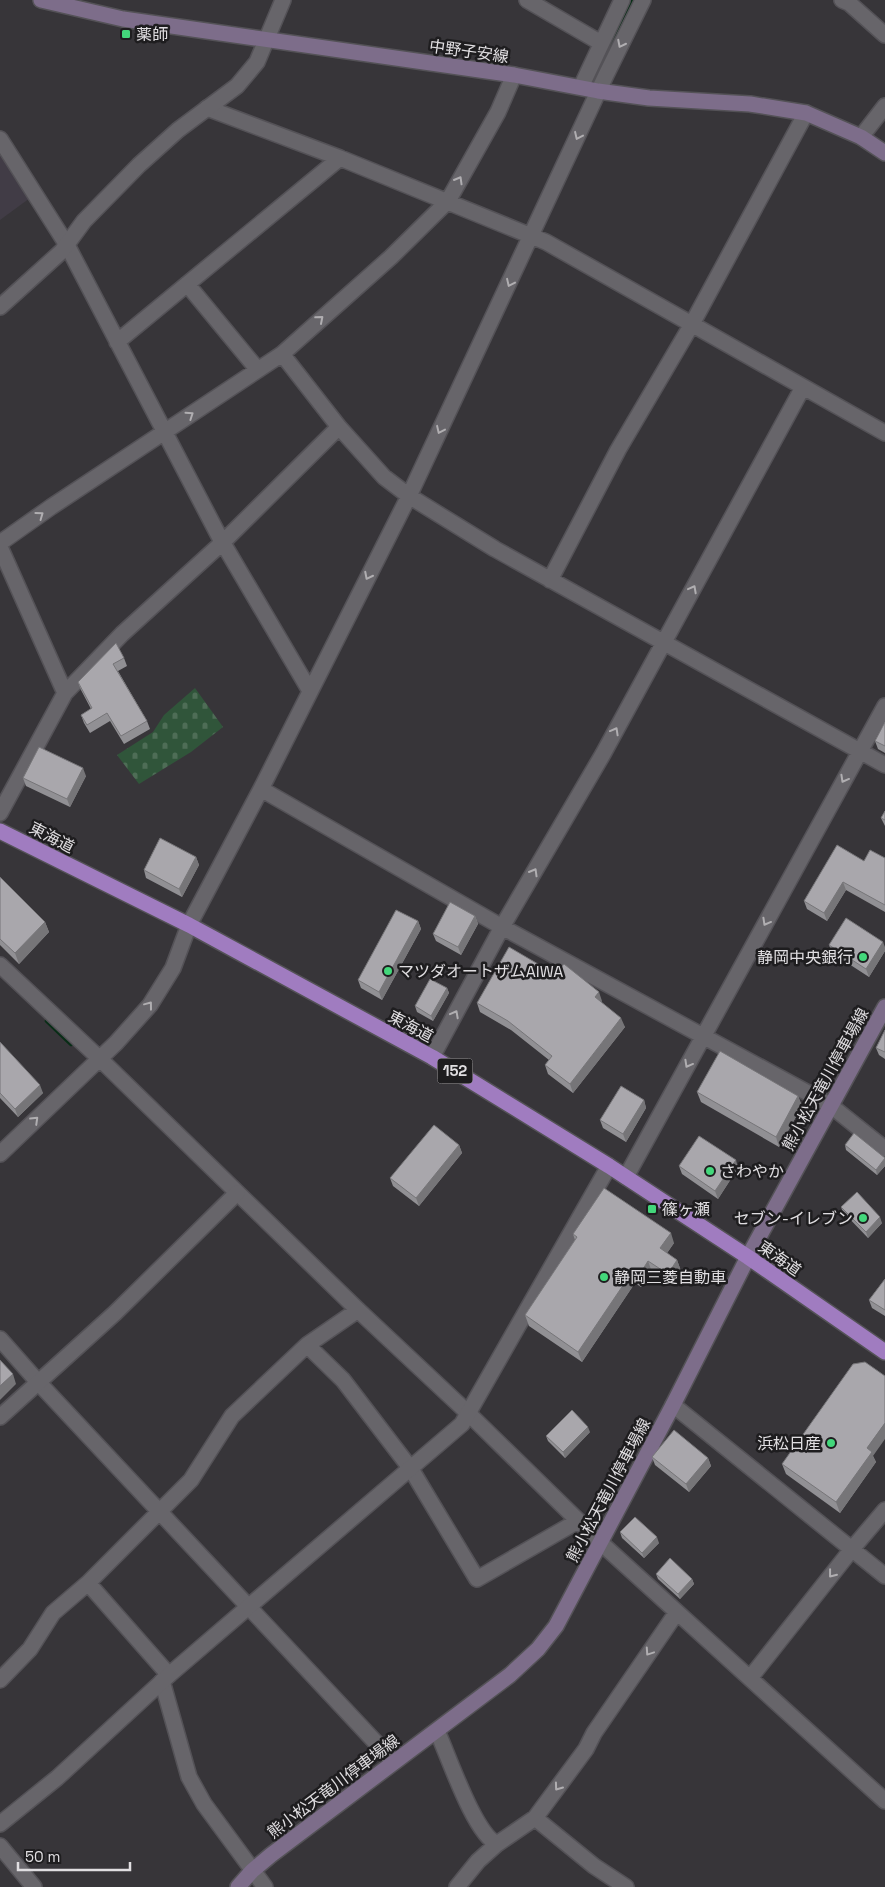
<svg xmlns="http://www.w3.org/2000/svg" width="885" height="1887" viewBox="0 0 885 1887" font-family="'Space Grotesk','Noto Sans JP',sans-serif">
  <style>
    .built { fill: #413c46 }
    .cemetery { fill: url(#cemetery-stones) }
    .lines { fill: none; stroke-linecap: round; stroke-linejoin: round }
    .stream { stroke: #082d16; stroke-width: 4.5 }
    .minor-casing { stroke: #545257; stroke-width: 18 }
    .tertiary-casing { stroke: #545257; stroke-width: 18 }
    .secondary-casing { stroke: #545257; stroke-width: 18 }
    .trunk-casing { stroke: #545257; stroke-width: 18 }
    .minor { stroke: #67656a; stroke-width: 15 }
    .tertiary { stroke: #67656a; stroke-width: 15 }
    .secondary { stroke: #7d6d8a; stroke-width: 15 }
    .trunk { stroke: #a07cc0; stroke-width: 15 }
    .wall { fill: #919094 }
    .shaded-wall { fill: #767578 }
    .building { fill: #a9a7ac; stroke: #767578 }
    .oneway { stroke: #b0aeb1 }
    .poi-dot { fill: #43d77b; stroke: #1e1d1f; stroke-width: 2 }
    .labels { text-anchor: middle; stroke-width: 5; stroke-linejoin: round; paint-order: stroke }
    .shield { fill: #1e1d1f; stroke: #a6a4a7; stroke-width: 1 }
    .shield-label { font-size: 15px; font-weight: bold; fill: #e0dee1 }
    .poi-label { font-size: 16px; fill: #e0dee1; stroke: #1e1d1f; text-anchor: start }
    .street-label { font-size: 16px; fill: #e0dee1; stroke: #1e1d1f }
  </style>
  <defs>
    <pattern id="cemetery-stones" width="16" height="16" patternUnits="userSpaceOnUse" patternTransform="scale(1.25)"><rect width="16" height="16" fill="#30553a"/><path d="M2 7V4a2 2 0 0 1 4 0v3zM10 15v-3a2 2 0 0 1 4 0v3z" fill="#4e6d56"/></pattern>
  </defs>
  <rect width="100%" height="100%" fill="#373539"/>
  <path class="built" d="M0 152 30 198 0 220Z"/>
  <path class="cemetery" d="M195 688 223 727 191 752 139 784 117 755 153 732 164 715Z"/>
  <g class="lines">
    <path class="stream" d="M600 68 633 0
      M47 1021 71 1044"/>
    <defs>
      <path id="minor" d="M527 0 601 43
        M842 0 849 3 885 35
        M581 87 622 0
        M207 108 340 158 546 242 885 433
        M861 137 885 106
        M0 139 67 245 220 538 310 691
        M187 284 258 370
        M117 342 340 158
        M339 427 384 477 409 496 495 549 885 765
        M0 543 51 507 282 354 391 257 448 201 498 112 514 75
        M0 547 65 693 0 813
        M550 580 618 450 692 324 806 113
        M65 693 122 634 223 542 339 427 282 354
        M261 789 502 927 830 1105 885 1149
        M0 965 99 1058 358 1310 468 1413 601 1543 885 1801
        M432 1057 502 927 603 754 803 387
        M0 1154 116 1043 150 1005 173 968 189 925 261 789 409 496 606 75 643 0
        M626 1177 885 706
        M358 1310 307 1345 343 1380 411 1469 477 1579 578 1521
        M0 1339 38 1382 394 1762
        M673 1405 885 1576
        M88 1583 169 1675
        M750 1678 852 1549 885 1510
        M0 1680 30 1649 53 1613 88 1583 191 1480 232 1416 307 1345
        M162 1681 189 1777 204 1804 265 1887
        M437 1731C449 1757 474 1833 497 1844
        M535 1818 594 1866 626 1887
        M0 1846 34 1887
        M457 1887 478 1861 497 1844 535 1818 586 1749 594 1733 677 1612"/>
      <path id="tertiary" d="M0 307 62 251 84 221 139 165 178 130 237 86 257 62 283 0
        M0 1417 115 1313 237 1193
        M0 1824 57 1778 169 1675 462 1424 609 1166"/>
      <path id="secondary" d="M41 0 123 19 514 75 598 91 649 98 750 104 806 113 861 137 885 153
        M238 1887 252 1871 271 1855 510 1675 538 1649 556 1626 673 1405 748 1257 885 1007"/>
      <path id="trunk" d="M0 831 189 925 432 1057 609 1166 748 1257 885 1352"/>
    </defs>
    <use href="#minor" class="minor-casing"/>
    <use href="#tertiary" class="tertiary-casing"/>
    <use href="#secondary" class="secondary-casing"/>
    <use href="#trunk" class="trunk-casing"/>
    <use href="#minor" class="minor"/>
    <use href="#tertiary" class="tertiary"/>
    <use href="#secondary" class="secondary"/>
    <use href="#trunk" class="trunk"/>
  </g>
  <path class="wall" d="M124 658 127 666 118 671 147 721 150 729 124 744 110 721 90 733 84 723 81 715 91 709 81 690 78 682Z
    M885 722V753L878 749 875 741Z
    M86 776 70 807 26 786 23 778Z
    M885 811V826L881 818Z
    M196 857 199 865 182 897 146 878 144 870Z
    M885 858V912L846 890 827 921 807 909 804 901 864 861Z
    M0 877 45 922 49 932 19 964 0 945Z
    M475 916 478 924 461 955 436 941 433 934Z
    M418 921 421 929 382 1000 361 988 358 980Z
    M829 945 885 947V951L869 977 832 953Z
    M447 988 449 993 433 1021 417 1012 415 1006Z
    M602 1001 601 1002 625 1027 573 1093 548 1074 545 1065 549 1060 511 1030 480 1012 477 1003Z
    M885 1030V1059L879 1055 876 1048Z
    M0 1042 43 1093 18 1117 0 1098Z
    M697 1092 798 1096 802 1106 779 1147 701 1102Z
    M644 1100 646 1108 626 1142 603 1128 600 1120Z
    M459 1145 462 1153 419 1206 393 1186 390 1178Z
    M845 1145 885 1158V1166L877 1175 846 1150Z
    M679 1166 738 1168 718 1199 682 1174Z
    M841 1207 882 1223 868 1238 843 1212Z
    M573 1234 674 1243 667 1253 677 1260 681 1271 672 1285 652 1272 641 1287 635 1283 582 1362 529 1326 525 1315 575 1240Z
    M885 1279V1316L872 1308 869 1300Z
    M590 1432 565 1458 548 1441 546 1436Z
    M873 1456 876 1462 840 1513 786 1474 782 1464Z
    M652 1457 708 1458 711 1466 689 1492 655 1465Z
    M620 1532 659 1543 644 1558 622 1538Z
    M656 1574 692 1579 694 1584 680 1599 658 1579Z"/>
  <path class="shaded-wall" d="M83 768 86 776 70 807 67 799Z
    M196 857 199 865 182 897 179 889Z
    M843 882 846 890 827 921 824 913Z
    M475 916 478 924 461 955 458 947Z
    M418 921 421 929 382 1000 379 992Z
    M45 922 49 932 19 964 15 953Z
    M883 942 885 947V951L869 977 866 969Z
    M447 988 449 993 433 1021 431 1016Z
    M599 992 602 1001 598 1006 595 997Z
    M621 1018 625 1027 573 1093 570 1084Z
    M40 1085 43 1093 18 1117 15 1109Z
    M798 1096 802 1106 779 1147 776 1137Z
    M644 1100 646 1108 626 1142 623 1134Z
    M459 1145 462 1153 419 1206 416 1198Z
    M885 1158V1166L877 1175 876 1170Z
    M736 1160 738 1168 718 1199 715 1191Z
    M880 1217 882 1223 868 1238 866 1232Z
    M671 1233 674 1243 663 1259 660 1248Z
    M677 1260 681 1271 672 1285 668 1274Z
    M648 1261 652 1272 641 1287 638 1277Z
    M632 1272 635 1283 582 1362 578 1352Z
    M13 1374 16 1384 0 1400V1386Z
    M885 1423V1439L873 1456 876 1462 840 1513 836 1502 867 1448Z
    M588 1427 590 1432 565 1458 563 1452Z
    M708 1458 711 1466 689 1492 686 1484Z
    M657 1537 659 1543 644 1558 642 1553Z
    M692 1579 694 1584 680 1599 678 1594Z"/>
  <path class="building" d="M116 643 124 658 113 664 147 721 121 736 107 713 87 725 81 715 92 708 78 682Z
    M885 722V746L875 741Z
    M39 747 83 768 67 799 23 778Z
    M885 811V820L881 818Z
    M160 838 196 857 179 889 144 870Z
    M837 845 864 861 870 850 885 858V905L843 882 824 913 804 901Z
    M0 877 45 922 15 953 0 939Z
    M450 902 475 916 458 947 433 934Z
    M396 910 418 921 379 992 358 980Z
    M846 918 883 942 866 969 829 945Z
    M509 947 555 974 564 964 599 992 595 997 621 1018 570 1084 545 1065 552 1056 508 1021 477 1003Z
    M430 979 447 988 431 1016 415 1006Z
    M885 1030V1052L876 1048Z
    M0 1042 40 1085 15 1109 0 1093Z
    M720 1051 798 1096 776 1137 697 1092Z
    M621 1086 644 1100 623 1134 600 1120Z
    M434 1125 459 1145 416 1198 390 1178Z
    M854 1133 885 1158 876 1170 845 1145Z
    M699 1136 736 1160 715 1191 679 1166Z
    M604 1188 671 1233 660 1248 677 1260 668 1274 648 1261 638 1277 632 1272 578 1352 525 1315 577 1237 573 1234Z
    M857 1192 880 1217 866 1232 841 1207Z
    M885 1279V1310L869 1300Z
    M0 1360 13 1374 0 1386Z
    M865 1362 885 1376V1423L867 1448 872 1452 836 1502 782 1464 853 1364Z
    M572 1410 588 1427 563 1452 546 1436Z
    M674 1430 708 1458 686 1484 652 1457Z
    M635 1517 657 1537 642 1553 620 1532Z
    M670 1558 692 1579 678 1594 656 1574Z"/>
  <defs><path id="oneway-chevron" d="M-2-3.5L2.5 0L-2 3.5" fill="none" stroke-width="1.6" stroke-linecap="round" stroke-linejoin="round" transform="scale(1.25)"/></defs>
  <g class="oneway">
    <use href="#oneway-chevron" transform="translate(621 44) rotate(117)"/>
    <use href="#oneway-chevron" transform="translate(578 136) rotate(115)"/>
    <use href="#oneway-chevron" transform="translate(459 180) rotate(-60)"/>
    <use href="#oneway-chevron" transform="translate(510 283) rotate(115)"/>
    <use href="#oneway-chevron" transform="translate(320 319) rotate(-41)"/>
    <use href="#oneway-chevron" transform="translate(190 415) rotate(-34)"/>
    <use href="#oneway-chevron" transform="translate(440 430) rotate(115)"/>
    <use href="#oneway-chevron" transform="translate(40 515) rotate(-36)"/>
    <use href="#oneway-chevron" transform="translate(368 576) rotate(117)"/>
    <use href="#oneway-chevron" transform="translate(693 589) rotate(-62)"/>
    <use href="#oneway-chevron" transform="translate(615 731) rotate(-61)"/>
    <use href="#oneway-chevron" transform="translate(844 779) rotate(119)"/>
    <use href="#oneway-chevron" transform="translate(534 872) rotate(-60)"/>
    <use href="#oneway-chevron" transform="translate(766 922) rotate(119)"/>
    <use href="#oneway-chevron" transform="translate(149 1005) rotate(-53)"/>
    <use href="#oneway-chevron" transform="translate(455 1014) rotate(-62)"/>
    <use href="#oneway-chevron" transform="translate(688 1064) rotate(119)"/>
    <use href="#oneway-chevron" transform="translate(35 1120) rotate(-44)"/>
    <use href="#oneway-chevron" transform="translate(832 1574) rotate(128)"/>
    <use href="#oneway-chevron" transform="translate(649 1652) rotate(124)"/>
    <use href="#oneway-chevron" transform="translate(558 1787) rotate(126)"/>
  </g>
  <g class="poi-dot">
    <rect x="121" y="29" width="10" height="10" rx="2.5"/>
    <circle cx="863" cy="957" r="5"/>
    <circle cx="388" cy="971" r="5"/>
    <circle cx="710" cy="1171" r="5"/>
    <rect x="647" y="1204" width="10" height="10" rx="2.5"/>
    <circle cx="863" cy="1218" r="5"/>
    <circle cx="604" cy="1277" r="5"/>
    <circle cx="831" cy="1443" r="5"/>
  </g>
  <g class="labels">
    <rect class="shield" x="437.5" y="1058.5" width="35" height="25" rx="4"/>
    <g class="shield-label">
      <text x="455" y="1076">152</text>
    </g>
    <g class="poi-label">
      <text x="136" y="40">薬師</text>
      <text x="853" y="963" text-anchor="end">静岡中央銀行</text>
      <text x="398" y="977">マツダオートザムAIWA</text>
      <text x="720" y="1177">さわやか</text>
      <text x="662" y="1215">篠ヶ瀬</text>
      <text x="853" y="1224" text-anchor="end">セブン-イレブン</text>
      <text x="614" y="1283">静岡三菱自動車</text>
      <text x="821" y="1449" text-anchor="end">浜松日産</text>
    </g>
    <g class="street-label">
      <text transform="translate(469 51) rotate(8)" y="6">中野子安線</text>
      <text transform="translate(52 837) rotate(27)" y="6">東海道</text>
      <text transform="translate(411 1026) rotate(28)" y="6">東海道</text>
      <text transform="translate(825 1079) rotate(-61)" y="6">熊小松天竜川停車場線</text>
      <text transform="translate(780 1258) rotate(35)" y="6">東海道</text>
      <text transform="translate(608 1490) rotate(-62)" y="6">熊小松天竜川停車場線</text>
      <text transform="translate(333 1786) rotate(-37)" y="6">熊小松天竜川停車場線</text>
    </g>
  </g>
  <path d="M18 1862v8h112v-8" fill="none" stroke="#e0dee1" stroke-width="2.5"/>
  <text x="25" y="1862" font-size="15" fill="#e0dee1" stroke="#1e1d1f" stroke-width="4" paint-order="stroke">50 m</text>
</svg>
